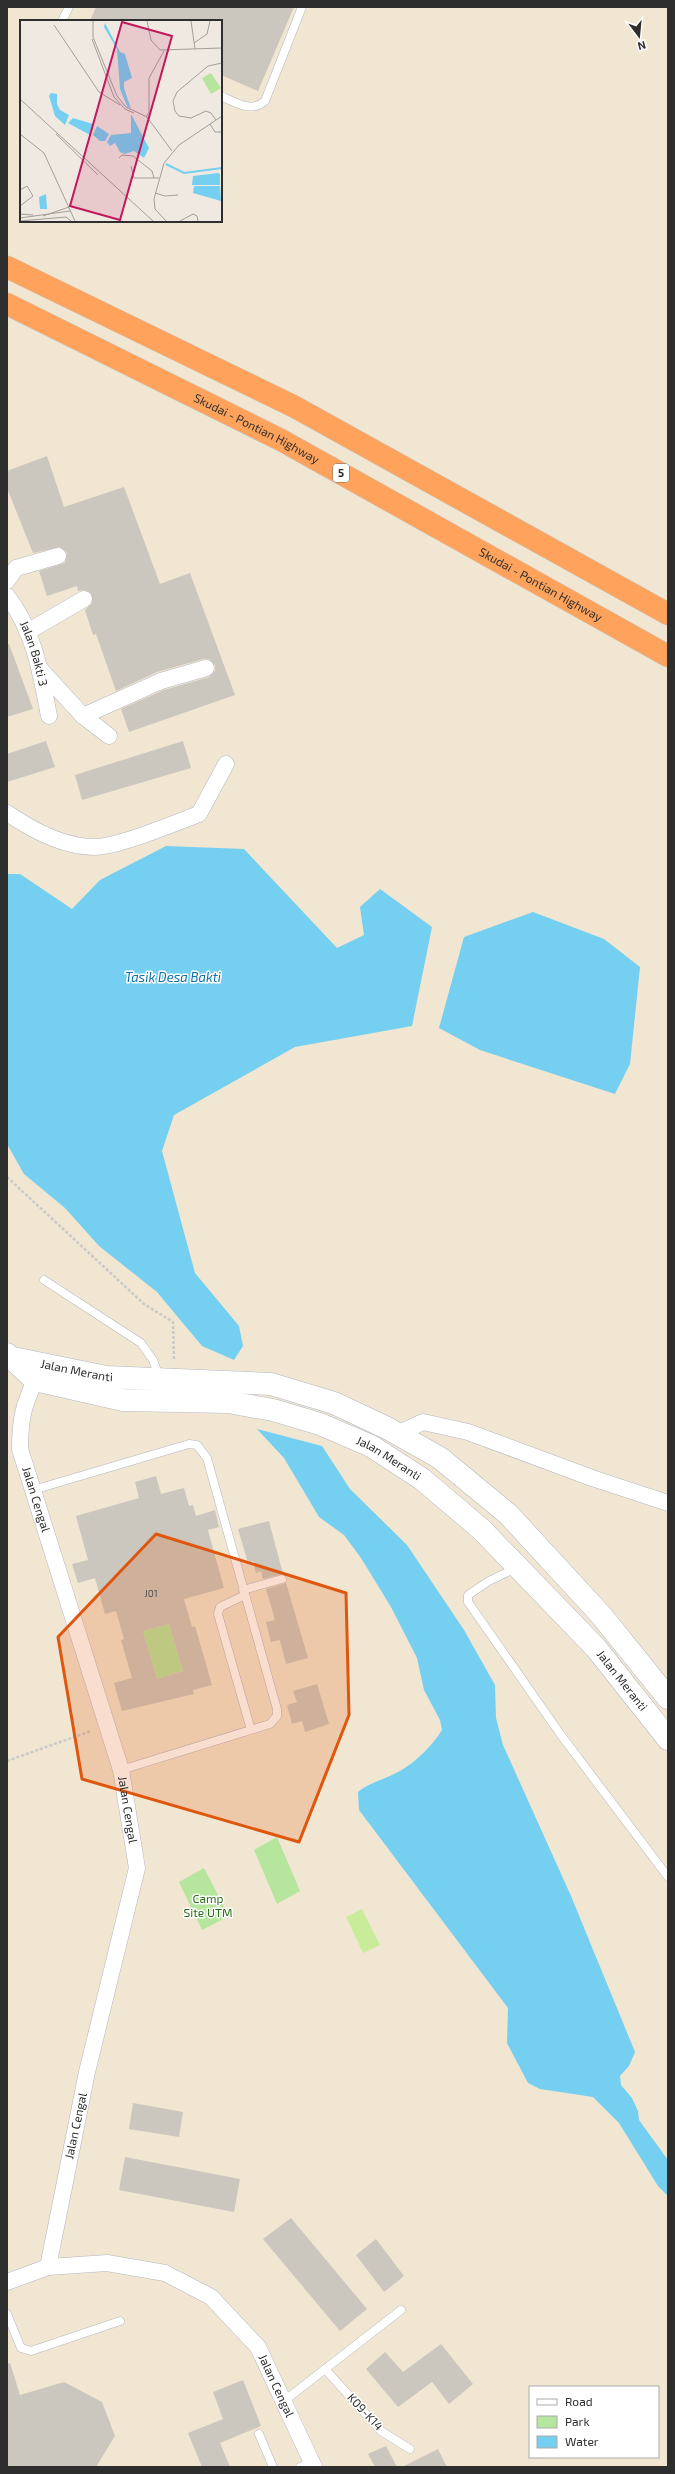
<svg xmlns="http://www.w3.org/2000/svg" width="675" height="2474" viewBox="0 0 675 2474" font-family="'Exo 2',sans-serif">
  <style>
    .education { fill: #f0e6d1; fill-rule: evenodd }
    .green { fill: #b6e59e }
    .pitch { fill: #c9ec9a }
    .water { fill: #75cff0 }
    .building { fill: #cbc7bf; fill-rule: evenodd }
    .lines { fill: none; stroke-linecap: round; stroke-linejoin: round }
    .lane-casing { stroke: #b4b7c1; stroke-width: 9 }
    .street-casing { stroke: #b4b7c1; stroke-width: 17 }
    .secondary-casing { stroke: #b4b7c1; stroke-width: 23 }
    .highway-casing { stroke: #c9c9c9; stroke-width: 23 }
    .path { stroke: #c9c9c9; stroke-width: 2.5; stroke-dasharray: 3 2; stroke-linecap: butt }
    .lane { stroke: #fff; stroke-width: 8 }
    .street { stroke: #fff; stroke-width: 16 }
    .secondary { stroke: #fff; stroke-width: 22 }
    .highway { stroke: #ffa35c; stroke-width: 22 }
    .marked { fill: #df570e; fill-opacity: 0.2; stroke: #df570e; stroke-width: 3; stroke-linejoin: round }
    .labels { text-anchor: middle; stroke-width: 3; stroke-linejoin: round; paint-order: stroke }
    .number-label { font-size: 10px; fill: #555452 }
    .shield { fill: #fff; stroke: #6d6d6d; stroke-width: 1 }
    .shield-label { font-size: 11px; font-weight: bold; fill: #2e2e2e }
    .street-label { font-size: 12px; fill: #2e2e2e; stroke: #fff }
    .park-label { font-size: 12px; fill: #2c6e1b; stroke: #fff }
    .water-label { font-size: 13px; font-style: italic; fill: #0d6fa3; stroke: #fff }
    .inset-river { fill: none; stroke: #75cff0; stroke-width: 2 }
    .inset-road { fill: none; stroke: #a29e99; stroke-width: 1 }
    .view { fill: #c2185b; fill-opacity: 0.15; stroke: #c2185b; stroke-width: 2 }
    .inset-edge { fill: none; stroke: #2e2e2e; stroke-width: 2 }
  </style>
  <rect width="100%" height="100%" fill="#efe9e1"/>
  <path class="education" d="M7 7H668V2467H7ZM21 21H221V221H21ZM530 2387H658V2457H530Z"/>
  <path class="green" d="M169 1624 183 1671 157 1679 143 1631Z
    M277 1837 300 1891 277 1904 254 1850Z
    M204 1868 229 1916 202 1930 179 1882Z"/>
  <path class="pitch" d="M362 1909 380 1945 363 1953 346 1917Z"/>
  <path class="water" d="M166 846 244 849 337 948 364 935 360 907 380 889 432 927 412 1026 295 1047 174 1115 162 1151 195 1273 239 1326 243 1346 234 1360 202 1346 157 1292 99 1246 65 1208 24 1174 7 1144V874H20L72 909 100 880Z
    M533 912 604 939 640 967 630 1064 615 1094 480 1050 439 1028 464 937Z
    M257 1429 322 1446 350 1489 407 1545 464 1630 495 1685 496 1718 503 1745 571 1896 635 2052 629 2066 620 2076 621 2085 632 2098 638 2111 639 2120 668 2160V2196L658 2186 619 2123 593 2097 540 2089 528 2083 507 2043 508 2008 359 1810 358 1792C370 1782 386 1779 400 1771 417 1761 432 1746 442 1730L440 1720 424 1690 417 1658 391 1607 361 1558 344 1535 319 1517 284 1458Z"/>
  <path class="building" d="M96 7H294L258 91 221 75V21H90Z
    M47 456 64 507 124 487 160 584 190 573 235 695 129 732 121 709 164 690 209 677 215 671V665L209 659H203L157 672 116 691 96 634 93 635 85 610 92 603V595L84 590 78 591 77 586 47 596 39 571 65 563 67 553 60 547 33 553 7 488V471Z
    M7 644H9L33 709 7 717Z
    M46 741 55 767 7 782V754Z
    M183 741 191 768 82 800 75 775Z
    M156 1476 161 1494 184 1488 189 1506 193 1505 196 1516 215 1510 219 1527 208 1530 224 1588 184 1599 192 1627 195 1626 212 1685 193 1690 194 1694 122 1711 114 1683 132 1678 121 1640 124 1639 116 1611 105 1614 95 1578 78 1583 72 1564 88 1560 76 1516 139 1498 135 1482ZM169 1624 183 1671 157 1679 143 1631Z
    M269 1521 283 1574 263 1579 261 1571 256 1573 253 1561 248 1563 238 1529Z
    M286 1583 308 1658 286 1664 280 1640 271 1642 266 1622 275 1620 266 1589Z
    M317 1684 329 1724 305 1732 302 1721 292 1724 287 1705 297 1702 293 1691Z
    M133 2103 183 2112 179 2137 129 2129Z
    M125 2157 240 2179 234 2212 119 2190Z
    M291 2218 367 2309 340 2331 263 2239Z
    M376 2239 404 2276 384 2292 356 2255Z
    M441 2344 473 2384 449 2404 432 2382 398 2407 366 2369 385 2352 403 2372Z
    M10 2363 20 2395 64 2382 102 2402 115 2436 96 2467H7V2364Z
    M243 2380 261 2426 220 2443 230 2467H202L188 2433 223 2419 213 2392Z
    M386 2446 397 2467H375L368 2454Z
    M438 2449 447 2467H402Z"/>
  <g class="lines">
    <defs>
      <path id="lane" d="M62 21 69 7
        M221 96C237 103 251 113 265 101L302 7
        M44 1280 141 1343 153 1360 159 1377
        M33 1490 189 1444 197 1445 207 1458 277 1709V1716L270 1724 121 1770
        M516 1568 489 1581 468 1595V1602L561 1735 668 1877
        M243 1590 282 1579
        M245 1595 220 1607 218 1614 251 1730
        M7 2314 21 2348 31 2351 120 2321
        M325 2369 381 2431 410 2449
        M284 2401 401 2310
        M259 2434 273 2467
        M300 2467 312 2462"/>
      <g id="street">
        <path d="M7 581 16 568 58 556"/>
        <path id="s1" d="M7 596C34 630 41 674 49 716"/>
        <path d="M27 632 84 599"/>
        <path d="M41 670 83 716 109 736"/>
        <path d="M83 716 161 681 206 668"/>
        <path d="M7 813C32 830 63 847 94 847 118 847 175 823 199 814L226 764"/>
        <path id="s2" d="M39 1371C25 1403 20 1413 20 1449L121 1770 137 1868 87 2072 48 2267"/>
        <path d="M397 1434 423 1422 468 1432 592 1478 668 1503"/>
        <path id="s3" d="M7 2282 48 2267 107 2263 165 2273 211 2297 258 2347 314 2467"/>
      </g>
      <g id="secondary">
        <path id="s4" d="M7 1354 35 1380 123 1400 228 1402 273 1410 320 1424 371 1446 422 1479 482 1530 596 1648 668 1739"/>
        <path id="s5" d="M13 1358 106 1377 271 1384 334 1403 387 1428 440 1458 508 1514 601 1615 668 1698"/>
      </g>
      <g id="highway">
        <path d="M7 267 295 407 668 614"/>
        <path id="s6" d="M7 304 281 440 668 656"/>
      </g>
    </defs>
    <use href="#lane" class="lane-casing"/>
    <use href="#street" class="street-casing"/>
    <use href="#secondary" class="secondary-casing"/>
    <use href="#highway" class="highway-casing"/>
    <path class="path" d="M7 1177 144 1304 173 1322 174 1361
      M7 1761 91 1731"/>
    <use href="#lane" class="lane"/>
    <use href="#street" class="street"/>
    <use href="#secondary" class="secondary"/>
    <use href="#highway" class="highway"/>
  </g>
  <path class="marked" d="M156 1534 346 1593 349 1715 299 1842 82 1779 58 1637Z"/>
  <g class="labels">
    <g class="number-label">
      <text x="151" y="1597">J01</text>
    </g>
    <rect class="shield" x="333" y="464" width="16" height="18" rx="3"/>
    <g class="shield-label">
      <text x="341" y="477">5</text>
    </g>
    <g class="street-label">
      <text dy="4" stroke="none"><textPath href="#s6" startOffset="279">Skudai - Pontian Highway</textPath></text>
      <text dy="4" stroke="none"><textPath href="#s6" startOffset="603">Skudai - Pontian Highway</textPath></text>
      <text dy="4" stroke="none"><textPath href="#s1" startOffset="64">Jalan Bakti 3</textPath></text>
      <text dy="4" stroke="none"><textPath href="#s5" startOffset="65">Jalan Meranti</textPath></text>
      <text dy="4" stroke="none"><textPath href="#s4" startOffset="405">Jalan Meranti</textPath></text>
      <text dy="4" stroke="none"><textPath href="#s2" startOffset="134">Jalan Cengal</textPath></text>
      <text dy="4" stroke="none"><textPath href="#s4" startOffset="729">Jalan Meranti</textPath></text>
      <text dy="4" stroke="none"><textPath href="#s2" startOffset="458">Jalan Cengal</textPath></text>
      <text transform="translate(76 2126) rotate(-78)" y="4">Jalan Cengal</text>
      <text dy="4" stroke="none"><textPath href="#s3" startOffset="325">Jalan Cengal</textPath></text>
      <text transform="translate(365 2412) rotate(47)" y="4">K09-K14</text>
    </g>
    <g class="park-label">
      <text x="208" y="1903">Camp<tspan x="208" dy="14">Site UTM</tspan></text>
    </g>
    <g class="water-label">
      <text x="173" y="982">Tasik Desa Bakti</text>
    </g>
  </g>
  <g transform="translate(20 20)">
    <rect width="202" height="202" fill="#efe9e1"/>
    <path d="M191 53 201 68 191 74 182 58Z" fill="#b6e59e"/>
    <path d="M85 3 100 32 105 34 112 58 104 62V68L111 89 107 86 100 69 97 29 84 7ZM31 73 37 74V84L40 90 49 95 45 105 35 96 29 76ZM111 94 129 128 124 138 114 131 105 134 100 132 95 123 90 126 87 122 91 115 111 113ZM53 98 73 104 70 115 48 103ZM77 106 89 114 85 121H80L73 115ZM198 153 200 154V165H172L173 156ZM174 166H200L201 181 173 173ZM26 174 27 189H20L19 177Z" fill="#75cff0"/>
    <path class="inset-river" d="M146 144 164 153 202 148"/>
    <path class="inset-road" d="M73 1V17L97 76 106 87 127 97 152 131M127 1 131 20 140 30 202 28M171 1 175 29M34 5 79 72 100 85M72 19 94 77 105 89 114 93M174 23 187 14 190 1M0 79 133 201M126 97 129 92V58L144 31M196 100 191 93 186 91 171 98 159 96 155 91 153 81 157 72 188 46 202 43M190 104 195 112H202M0 114 24 133 55 201M36 114 78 155M99 138 102 135 113 136 132 151 134 158M111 146 114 158M114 158H139M0 170 7 166 13 176 0 186M135 173 145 176 158 175M0 194 13 195M23 196 49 187M0 198 50 191M0 201 46 197 51 201M146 201 135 189 134 179 144 143 159 125 202 96M160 201 173 194 177 196 178 201"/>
    <path class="view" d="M102 2 152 16 100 200 50 186Z"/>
    <rect width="202" height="202" class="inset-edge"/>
  </g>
  <rect width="675" height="2474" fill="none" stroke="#2e2e2e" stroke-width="16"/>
  <rect x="529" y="2386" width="130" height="72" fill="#ffffff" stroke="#ababab"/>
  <rect x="537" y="2399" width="20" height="6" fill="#ffffff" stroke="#ababab"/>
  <text x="565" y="2406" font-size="12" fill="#2e2e2e">Road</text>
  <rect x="537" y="2416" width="20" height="12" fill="#b6e59e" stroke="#ababab"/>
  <text x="565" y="2426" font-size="12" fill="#2e2e2e">Park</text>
  <rect x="537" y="2436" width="20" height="12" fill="#75cff0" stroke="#ababab"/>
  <text x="565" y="2446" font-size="12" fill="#2e2e2e">Water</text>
  <g transform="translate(639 36) rotate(164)" stroke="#ffffff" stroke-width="3" paint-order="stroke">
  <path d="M0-3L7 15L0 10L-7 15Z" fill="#2e2e2e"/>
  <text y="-6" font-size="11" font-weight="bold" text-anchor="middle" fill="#2e2e2e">N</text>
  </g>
</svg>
